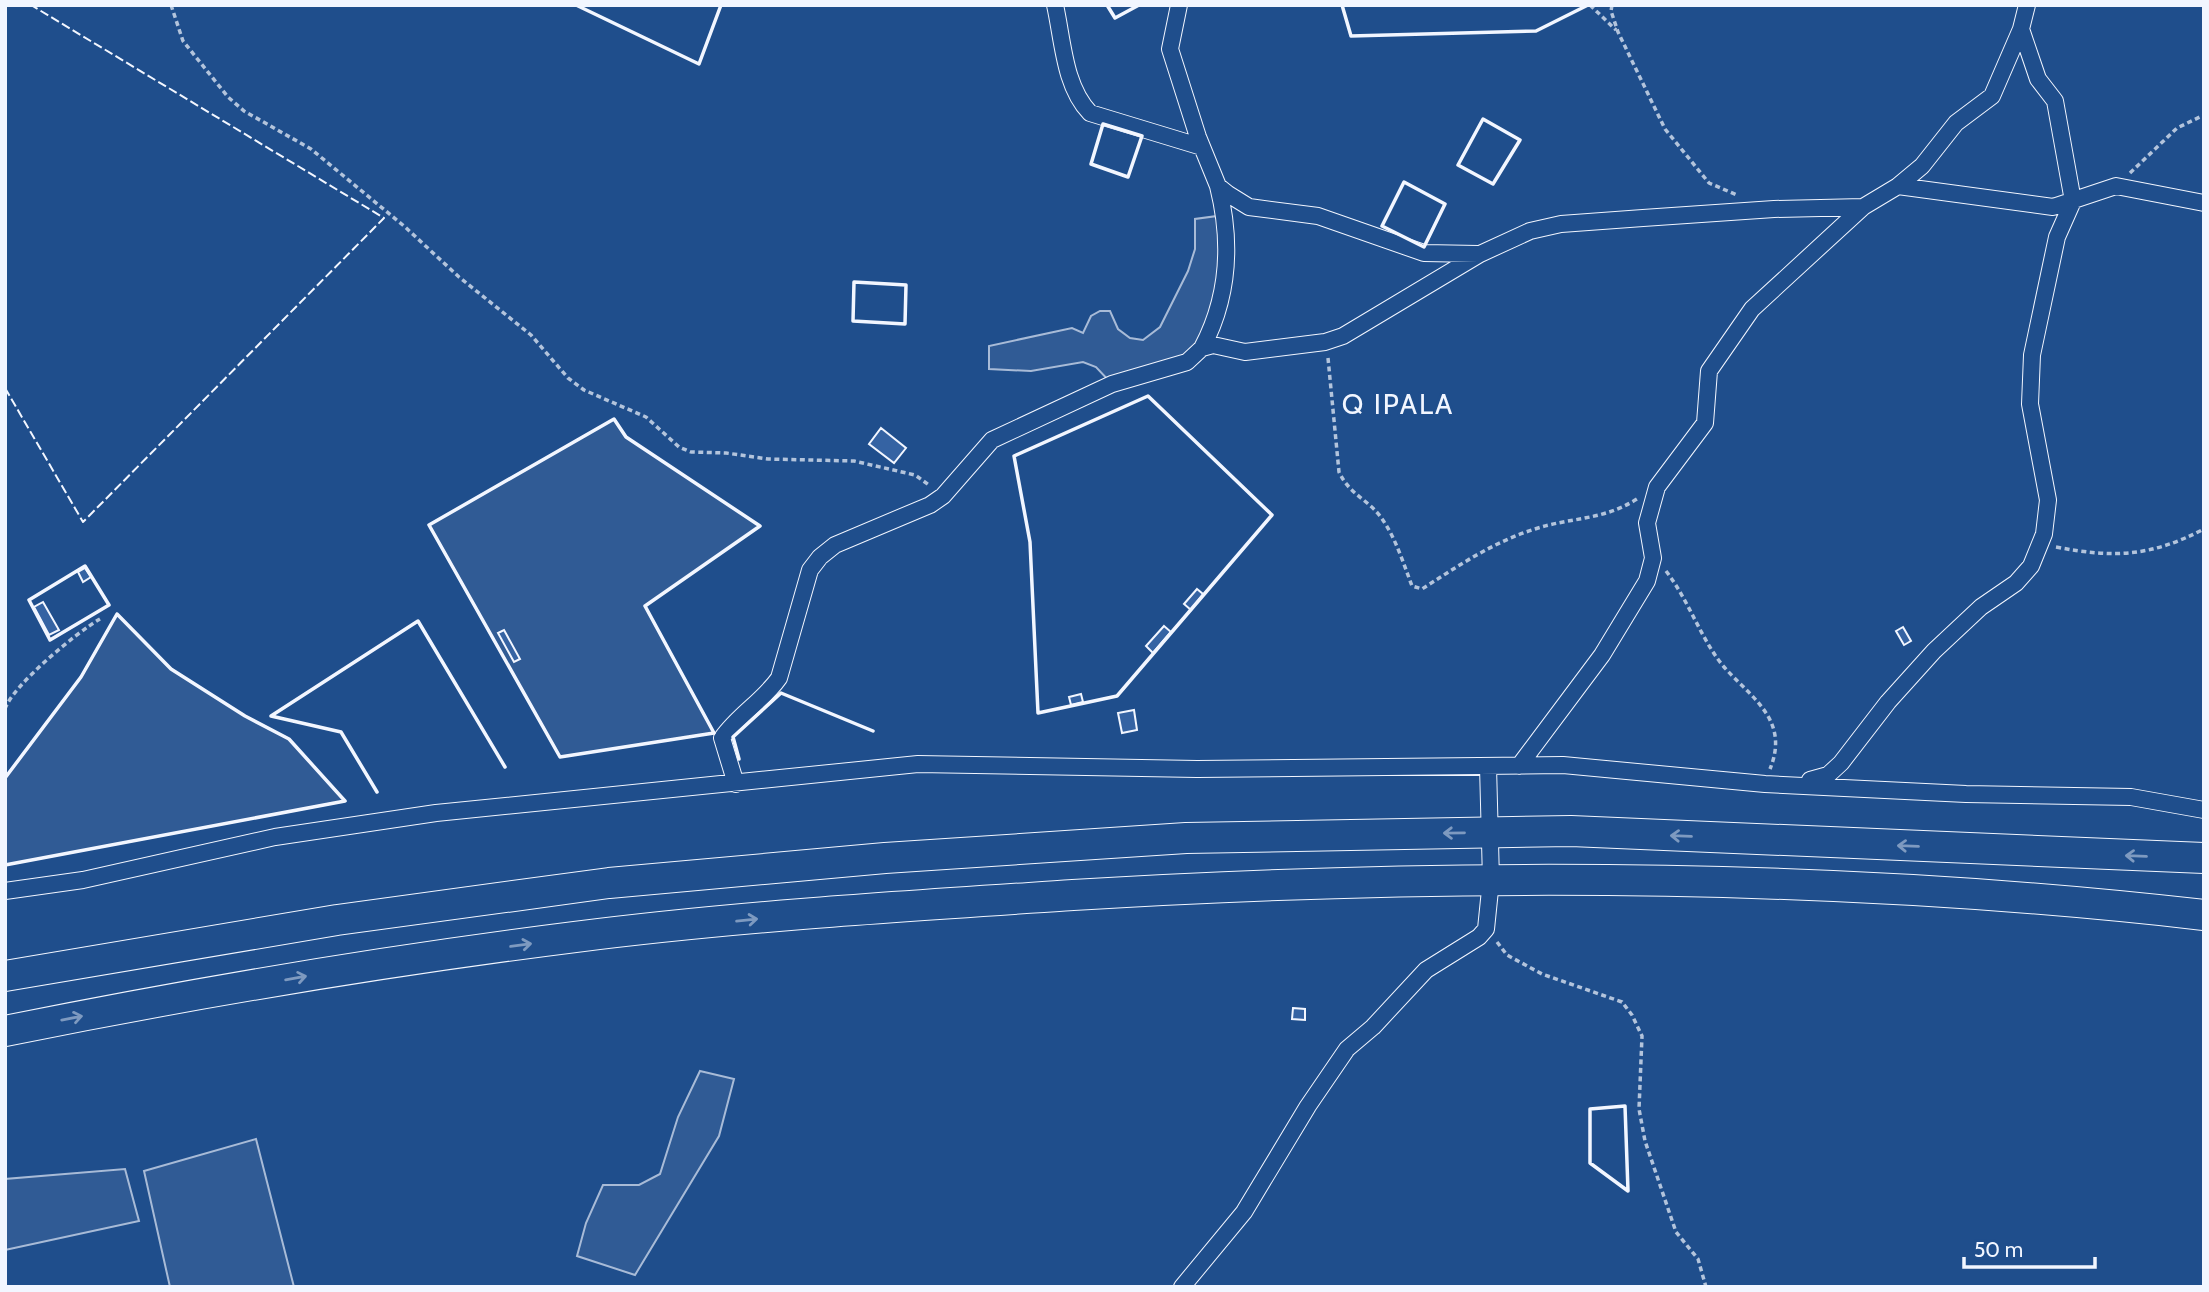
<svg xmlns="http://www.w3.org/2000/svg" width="2209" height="1292" viewBox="0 0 2209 1292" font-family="Cabin,sans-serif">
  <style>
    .built { fill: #305b95; stroke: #a8bbd7; stroke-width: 2 }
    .building { fill: #3563a3; stroke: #f2f6ff; stroke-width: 2 }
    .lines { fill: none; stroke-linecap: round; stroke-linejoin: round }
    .street-casing { stroke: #f2f6ff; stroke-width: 18 }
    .highway-casing { stroke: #f2f6ff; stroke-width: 32 }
    .path { stroke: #b3c4dc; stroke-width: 3.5; stroke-dasharray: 5 3.5; stroke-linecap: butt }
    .street { stroke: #1f4e8c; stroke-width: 16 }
    .highway { stroke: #1f4e8c; stroke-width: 30 }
    .fence { stroke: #f2f6ff; stroke-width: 2; stroke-dasharray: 9 3.5; stroke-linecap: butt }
    .wall { stroke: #f2f6ff; stroke-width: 3.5 }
    .oneway { stroke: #7e9ac0 }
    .labels { text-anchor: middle; stroke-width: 5; stroke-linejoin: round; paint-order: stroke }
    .quarter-label { font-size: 28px; letter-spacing: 2px; fill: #f2f6ff; stroke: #1f4e8c }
  </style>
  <rect width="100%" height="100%" fill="#1f4e8c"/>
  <path class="built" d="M1225 215 1228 247 1202 348 1112 384 1096 367 1083 362 1031 371 989 369V346L1072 328 1083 333 1091 316 1100 311H1110L1118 329 1130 338 1143 340 1160 327 1188 271 1195 249V219Z
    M614 419 626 437 760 526 645 606 714 733 560 757 429 525Z
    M117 614 171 669 245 716 289 739 345 801 5 865V778L81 677Z
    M700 1071 734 1079 719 1136 635 1275 577 1256 586 1223 603 1185H639L660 1174 678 1117Z
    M256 1139 294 1287H170L144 1171Z
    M125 1169 139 1221 5 1250V1179Z"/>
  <path class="building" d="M881 428 906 448 894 463 869 444Z
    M85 568 91 577 83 582 78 572Z
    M1197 589 1203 594 1191 610 1184 604Z
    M43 602 59 630 49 635 34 607Z
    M1164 626 1171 632 1153 653 1146 646Z
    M1903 627 1911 641 1904 645 1896 631Z
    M504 630 520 659 514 662 498 633Z
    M1081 694 1083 702 1071 705 1069 697Z
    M1134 710 1137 730 1122 733 1118 713Z
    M1293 1008 1305 1009V1020L1292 1019Z"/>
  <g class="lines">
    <defs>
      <path id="street" d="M1055 5C1063 41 1064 86 1090 113L1202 147
        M1179 5 1170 49 1198 137 1218 186 1228 194 1249 207 1318 216 1424 253 1478 254
        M1898 186 2053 207 2116 186 2204 203
        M1202 348C1229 297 1232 242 1218 186
        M1519 766 1602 655 1647 581 1653 558 1647 523 1657 487 1705 423 1709 371 1752 309 1863 207
        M1810 780 1828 775 1841 763 1888 702 1934 651 1981 607 2016 583 2031 566 2044 534 2048 500 2030 404 2032 355 2057 237 2073 201 2055 101 2038 79 2021 29 2027 5
        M736 784 722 738C738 715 763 701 779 678L810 570 820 557 835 545 930 505 943 496 992 440 1112 384 1187 362 1202 348 1213 345 1245 352 1325 342 1343 336 1480 254 1530 231 1561 224 1643 218 1774 209 1863 207 1898 186 1922 166 1956 123 1992 96 2021 29
        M5 891 83 880 275 837 436 813 918 764 1197 769 1563 765 1765 784 1966 794 2131 797 2204 810
        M1182 1287 1244 1212 1308 1106 1347 1049 1373 1027 1426 970 1479 937 1486 929 1491 880 1488 766"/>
      <path id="highway" d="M5 976 337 920 609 883 885 858 1186 838 1571 831 2204 858
        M5 1031C194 993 384 961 575 937 740 916 907 906 1073 895 1448 872 1829 872 2204 915"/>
    </defs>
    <use href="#street" class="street-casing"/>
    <use href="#highway" class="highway-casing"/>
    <path class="path" d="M171 5 183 41 228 97 244 111 311 149 404 226 459 277 531 335 568 378 584 390 646 417 679 447 691 452 726 453 768 459 854 461 915 475 929 485
      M1590 5 1616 30
      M1612 5 1611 11 1618 32 1665 129 1709 183 1737 195
      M2130 173 2177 128 2204 115
      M1328 358 1339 472C1350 495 1366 498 1380 516 1395 536 1403 562 1412 586L1422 589C1458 566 1493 542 1535 529 1571 517 1602 521 1637 499
      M2056 547C2114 558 2150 557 2204 529
      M1666 571C1686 597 1697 628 1715 655 1739 692 1793 713 1770 769
      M5 709C12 686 77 632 100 619
      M1497 942 1507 955 1542 974 1622 1002 1632 1015 1642 1036 1639 1109 1645 1141 1676 1232 1698 1259 1706 1287"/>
    <use href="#street" class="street"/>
    <use href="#highway" class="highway"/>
    <path class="fence" d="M5 388 83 522 384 218 31 5"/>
    <path class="wall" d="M576 5 699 64 721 5
      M1107 5 1115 18 1139 5
      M1342 5 1351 36 1536 31 1588 5
      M1483 119 1520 140 1493 184 1458 165Z
      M1103 124 1142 136 1128 177 1091 164Z
      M1404 182 1445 204 1424 247 1382 226Z
      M854 282 906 285 905 324 853 321Z
      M1148 396 1272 515 1117 696 1038 713 1030 542 1014 456Z
      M614 419 626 437 760 526 645 606 714 733 560 757 429 525Z
      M85 566 109 605 50 640 29 600Z
      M739 759 733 737 781 693 873 731
      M5 778 81 677 117 614 171 669 245 716 289 739 345 801 5 865
      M377 792 341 732 271 716 418 621 505 767
      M1625 1106 1628 1191 1590 1163V1109Z"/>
  </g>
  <defs><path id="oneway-shaft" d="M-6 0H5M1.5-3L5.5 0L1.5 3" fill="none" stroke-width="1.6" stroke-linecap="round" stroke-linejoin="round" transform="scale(1.75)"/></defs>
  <g class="oneway">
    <use href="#oneway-shaft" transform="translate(1454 833) rotate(179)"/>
    <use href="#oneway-shaft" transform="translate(1681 836) rotate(-178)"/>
    <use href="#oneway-shaft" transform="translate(1908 846) rotate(-178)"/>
    <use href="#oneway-shaft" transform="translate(2136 856) rotate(-178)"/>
    <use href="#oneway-shaft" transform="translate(747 920) rotate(-6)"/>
    <use href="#oneway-shaft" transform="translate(521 945) rotate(-8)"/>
    <use href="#oneway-shaft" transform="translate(296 978) rotate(-10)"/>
    <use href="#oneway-shaft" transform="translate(72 1018) rotate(-11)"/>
  </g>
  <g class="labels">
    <g class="quarter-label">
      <text x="1398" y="414">Q IPALA</text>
    </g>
  </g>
  <rect width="2209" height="1292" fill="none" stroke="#f2f6ff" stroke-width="14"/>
  <path d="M1964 1257v10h131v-10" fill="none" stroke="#f2f6ff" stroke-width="3.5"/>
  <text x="1974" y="1257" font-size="21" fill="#f2f6ff" stroke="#1f4e8c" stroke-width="5" paint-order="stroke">50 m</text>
</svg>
